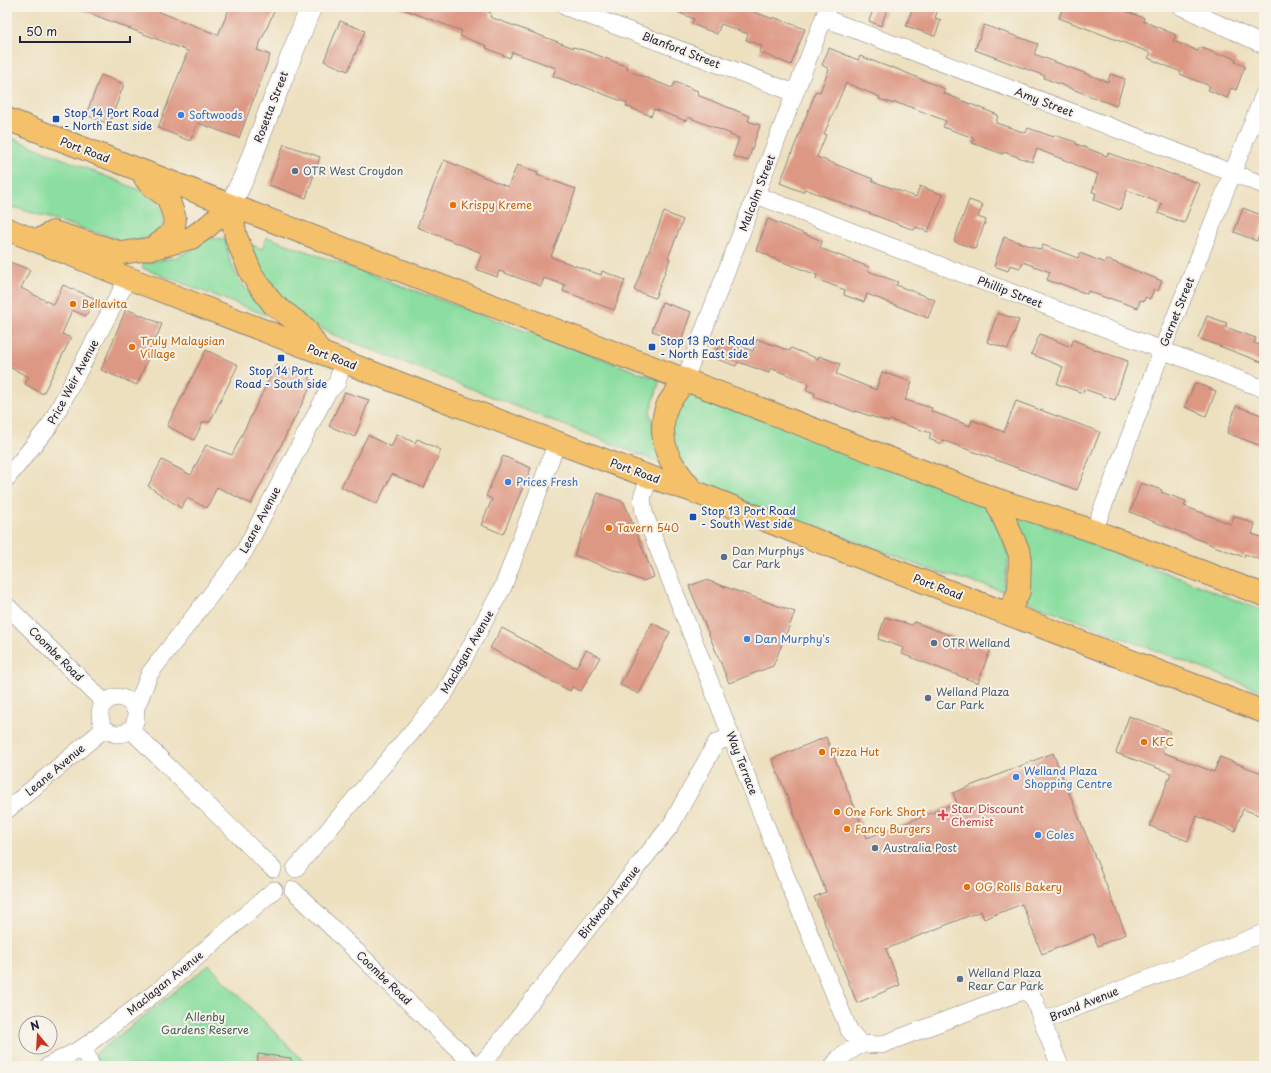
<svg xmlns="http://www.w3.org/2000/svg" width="1271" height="1073" viewBox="0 0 1271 1073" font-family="'Playpen Sans',sans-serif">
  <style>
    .green { fill: #8bdea0; stroke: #56806e }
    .building { fill: #dd9884 }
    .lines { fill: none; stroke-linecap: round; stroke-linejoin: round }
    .minor-casing { stroke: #88817d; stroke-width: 18 }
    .tertiary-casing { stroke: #88817d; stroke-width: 22 }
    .trunk-casing { stroke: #88817d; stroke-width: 24 }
    .minor { stroke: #fff; stroke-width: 17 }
    .tertiary { stroke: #fff; stroke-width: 21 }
    .trunk { stroke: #f4c16b; stroke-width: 22 }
    .shop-dot { fill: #3f7fe0; stroke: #f7f3e8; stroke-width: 1.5 }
    .transit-dot { fill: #1a4fb4; stroke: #f7f3e8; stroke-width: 1.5 }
    .service-dot { fill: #5c6f8a; stroke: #f7f3e8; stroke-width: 1.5 }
    .food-dot { fill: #e8710a; stroke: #f7f3e8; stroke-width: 1.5 }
    .health-dot { fill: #e0444e; stroke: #f7f3e8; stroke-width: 1.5 }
    .labels { text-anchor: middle; stroke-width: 4; stroke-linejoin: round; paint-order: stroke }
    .street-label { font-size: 11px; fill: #22223b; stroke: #f7f3e8 }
    .transit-label { font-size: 11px; fill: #164399; stroke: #f7f3e8; text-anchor: start }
    .shop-label { font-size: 11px; fill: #366cbe; stroke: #f7f3e8; text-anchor: start }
    .service-label { font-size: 11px; fill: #4e5e75; stroke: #f7f3e8; text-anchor: start }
    .food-label { font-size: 11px; fill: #c56008; stroke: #f7f3e8; text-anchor: start }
    .health-label { font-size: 11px; fill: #be3a42; stroke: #f7f3e8; text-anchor: start }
    .park-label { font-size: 11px; fill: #425a59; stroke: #f7f3e8 }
  </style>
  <rect width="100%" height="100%" fill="#f7f3e8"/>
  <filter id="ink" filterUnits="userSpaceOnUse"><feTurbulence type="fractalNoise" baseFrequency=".025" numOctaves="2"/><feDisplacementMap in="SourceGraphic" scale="8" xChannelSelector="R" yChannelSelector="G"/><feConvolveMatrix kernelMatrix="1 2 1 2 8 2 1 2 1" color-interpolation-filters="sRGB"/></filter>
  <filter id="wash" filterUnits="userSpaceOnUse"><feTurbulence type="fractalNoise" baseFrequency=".012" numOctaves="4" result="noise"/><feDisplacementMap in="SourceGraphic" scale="16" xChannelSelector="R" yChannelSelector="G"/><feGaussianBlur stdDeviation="0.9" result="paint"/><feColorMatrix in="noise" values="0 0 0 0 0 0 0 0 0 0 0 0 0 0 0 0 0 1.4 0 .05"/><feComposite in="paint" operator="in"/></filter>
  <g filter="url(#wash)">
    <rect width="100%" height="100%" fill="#ede0bf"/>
    <path class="green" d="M7 136 147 193C163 206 164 207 162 228L148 239 126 242 7 205Z
      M207 236 216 239 225 238C227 246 228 255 231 263 238 282 253 298 267 311L266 315 142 268 144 263 173 258 192 250Z
      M267 237 660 380 650 412 663 464 332 334 298 316 267 289 240 240 262 249Z
      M688 388 980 499 994 515 1009 557 1003 591 925 568 826 530 718 494 677 464 667 431Z
      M1010 512 1264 611V692L1021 599Z
      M209 965 308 1066H99L94 1055Z"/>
    <g id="blocks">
      <path class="building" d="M76 7H147L218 35 230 7H276L257 50 270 55 239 138 198 123 190 141 158 128 188 51 76 8Z
        M400 7H475L491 13 490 17 574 48V47L592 53 628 67 627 70 672 88 675 82 698 91 697 95 750 116 748 121 760 125 748 161 733 156 739 138 730 135 731 134 688 117 686 121 654 109 651 116 626 106 627 103 577 84V85L553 76 556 68 512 52 510 58 486 48 487 46 460 36 462 31 400 8Z
        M666 7H741L773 19V17L805 29 791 65 759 52 762 46 746 40 748 34 721 24 717 34 692 24 694 19Z
        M874 7H888L881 26 869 21Z
        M913 7H939L935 18 941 20 935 36 906 26Z
        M1063 7H1115L1144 18 1143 21 1176 35 1173 41 1198 51 1200 47 1222 56 1223 54 1236 59 1235 62 1245 66 1236 90 1231 88 1227 98 1208 90 1210 86 1180 74 1181 72 1148 58 1151 53 1059 18Z
        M340 21 365 31 348 71 324 61Z
        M984 25 1038 44 1034 54 1108 82 1110 74 1125 79 1116 106 1044 78 1045 76 975 50Z
        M829 48 858 60 860 56 891 68 892 67 945 89 943 93 998 115 996 123 1026 133 1028 128 1054 137V135L1076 142V144L1107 156 1108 153 1142 165 1143 163 1173 175V174L1200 184 1184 223 1158 213 1162 204 1127 190 1120 210 1094 200 1096 193 1092 192 1098 174 1077 166V165L1037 149 1032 162 1004 152 1003 154 972 143 974 138 943 127 946 121 903 104 902 105 895 102 894 104 879 99 880 97 846 83 824 134 826 135 817 157 873 179 872 181 916 197 920 186 943 195 928 232 916 227 914 230 805 189 803 192 780 183 816 91 820 92 829 69 822 65Z
        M101 75 124 84 109 124 86 115Z
        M284 144 320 157 306 198 269 185Z
        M444 160 508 187 517 165 538 172 537 175 576 189 551 257 601 275 602 271 625 280 614 310 563 291 565 285 544 278 541 286 499 271 497 277 476 269 482 253 417 227Z
        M969 200 983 205 978 217 986 220 975 249 954 241Z
        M1243 208 1264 216V221L1257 241 1234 232Z
        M664 212 683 220 668 258 670 259 655 298 634 290Z
        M768 219 822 241 820 248 869 267 868 271 898 282 896 285 935 300 928 318 867 294 864 302 844 295 845 290 816 279 817 275 770 257V256L756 250Z
        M1004 237 1041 250 1043 245 1078 258 1080 253 1105 263 1106 259 1162 281 1158 291 1154 289 1150 299 1145 297 1144 301 1140 300 1138 308 1109 298V299L1088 291 1087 294 1059 283V284L1047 280 1050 272 1023 262 1020 268 1010 265 1008 271 994 266Z
        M7 261 30 270 21 288 54 305 63 285 94 298 86 316 72 310 62 334 71 338 43 394 25 384 29 377 7 366Z
        M662 302 691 312 681 341 652 331Z
        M126 309 162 324 137 385 101 370Z
        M998 313 1019 320 1008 349 987 342Z
        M1207 316 1227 323 1225 327 1256 338 1254 343 1264 346V363L1198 338Z
        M1040 334 1071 347 1073 340 1086 345 1085 346 1128 361 1115 400 1084 389 1083 393 1057 384 1063 367 1031 354Z
        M721 339 753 351 757 339 790 351 791 348 818 359 819 356 840 364 836 374 876 390 882 372 912 382 905 400 932 408 931 411 970 426 972 420 1004 432 1016 401 1100 432 1077 490 942 440 941 444 929 439 931 433 890 420 889 422 855 411V412L814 396 815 393 806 390 809 383 770 368 769 373 738 362 736 366 714 358Z
        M206 350 238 365 210 422H203L194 440 167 426Z
        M276 365 309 377 312 384 251 504 217 487 207 508 187 498 181 508 148 486 162 460 191 475 206 445 232 455Z
        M1195 383 1216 391 1206 416 1185 407Z
        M345 392 369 400 355 437 329 426Z
        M1236 406 1264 416V447L1227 433Z
        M397 434 415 443 417 439 441 450 424 488 392 474 377 504 341 487 368 435 391 447Z
        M503 456 531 468 503 534 481 525 492 499 486 496Z
        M1141 483 1162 490 1161 492 1186 501 1184 506 1231 524 1234 516 1255 524 1252 534 1264 538V561L1245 554 1244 557 1222 549 1130 512Z
        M598 493 624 502 654 577 643 581 574 555Z
        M706 580 795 612 773 666 729 683 689 586Z
        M885 617 912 625 914 622 990 650 978 683 902 654 904 648 878 639Z
        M652 623 670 632 639 694 620 685Z
        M502 628 576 668 586 650 600 657 581 691 572 687 570 691 490 648Z
        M1129 716 1170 731 1162 752 1214 772 1220 757 1264 774V817L1243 809 1235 831 1197 816 1188 841 1150 826 1171 773 1116 753Z
        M826 737 867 838 957 803 953 793 1053 753 1126 934 1098 946 1093 934 1042 954 1022 904 984 919 981 911 886 949 900 985 857 1003 814 897 826 892 772 759Z
        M258 1054 291 1058V1066H257Z"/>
    </g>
  </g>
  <g filter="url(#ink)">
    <use href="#blocks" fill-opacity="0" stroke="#88817d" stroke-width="1"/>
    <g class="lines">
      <defs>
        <path id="minor" d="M566 7 795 93
          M1182 7 1264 45
          M824 18 1264 185
          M756 195 1264 389
          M685 379 828 7
          M650 477 642 497 644 513 785 874 849 1030 861 1044
          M7 478 50 425 128 278
          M1094 531 1162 350 1264 94
          M7 606 105 703
          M117 697C145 700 140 736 116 734 112 733 108 731 104 729 97 714 98 701 117 697Z
          M135 710 150 673 244 552 327 393 337 383 343 361
          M130 729 273 869
          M7 810 104 729
          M295 869 445 693 503 587 557 442
          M293 890 475 1066
          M1042 1021 1060 1066
          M84 1047 91 1066
          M48 1066 84 1047 159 990 274 890
          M479 1066 492 1052 588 928 671 825 716 743 731 736
          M833 1066 839 1058 861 1044 881 1045 1017 993 1026 991 1034 999 1042 1021 1264 933"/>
        <path id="tertiary" d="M230 206 245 175 272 104 311 7"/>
        <path id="trunk" d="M7 119 995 499 1094 531 1264 595
          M145 178 150 184 168 198 175 219 173 232 155 247
          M230 206 236 237 252 275 273 304 305 328 320 352
          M7 229 128 278 430 395 650 477 693 491 815 540 1264 712
          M37 241 53 232 122 253 154 248 191 238 207 227 230 206
          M685 379C681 388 673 395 668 404 660 421 662 445 671 461 677 472 685 481 693 491
          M995 499 1020 554 1019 591 1008 614"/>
      </defs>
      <use href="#minor" class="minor-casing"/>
      <use href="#tertiary" class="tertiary-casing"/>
      <use href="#trunk" class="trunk-casing"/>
      <use href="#minor" class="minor"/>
      <use href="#tertiary" class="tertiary"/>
      <use href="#trunk" class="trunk"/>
    </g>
  </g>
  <g class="shop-dot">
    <circle cx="181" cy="115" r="4"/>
    <circle cx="508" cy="482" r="4"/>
    <circle cx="747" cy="639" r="4"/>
    <circle cx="1016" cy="777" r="4"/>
    <circle cx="1038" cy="835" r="4"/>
  </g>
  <g class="transit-dot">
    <rect x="52" y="115" width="8" height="8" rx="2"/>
    <rect x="648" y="343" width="8" height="8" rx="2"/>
    <rect x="277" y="354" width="8" height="8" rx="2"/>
    <rect x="689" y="513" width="8" height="8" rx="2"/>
  </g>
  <g class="service-dot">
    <circle cx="295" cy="171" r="4"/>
    <circle cx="724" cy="557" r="4"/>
    <circle cx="934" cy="643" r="4"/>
    <circle cx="928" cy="698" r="4"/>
    <circle cx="875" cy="848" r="4"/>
    <circle cx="960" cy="979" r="4"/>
  </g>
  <g class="food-dot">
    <circle cx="453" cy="205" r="4"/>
    <circle cx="73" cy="304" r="4"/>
    <circle cx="132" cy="347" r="4"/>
    <circle cx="609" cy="528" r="4"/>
    <circle cx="1144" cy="742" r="4"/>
    <circle cx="822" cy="752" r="4"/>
    <circle cx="837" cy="812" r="4"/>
    <circle cx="847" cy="829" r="4"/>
    <circle cx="967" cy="887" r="4"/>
  </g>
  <path class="health-dot" d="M941 809h4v4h4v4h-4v4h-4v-4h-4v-4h4z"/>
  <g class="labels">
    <g class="street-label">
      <text transform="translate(681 50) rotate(21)" y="4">Blanford Street</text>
      <text transform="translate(1044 102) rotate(21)" y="4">Amy Street</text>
      <text transform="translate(271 107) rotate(-69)" y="4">Rosetta Street</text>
      <text transform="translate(85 150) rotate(21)" y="4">Port Road</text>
      <text transform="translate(757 193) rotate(-69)" y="4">Malcolm Street</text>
      <text transform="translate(1010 292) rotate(21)" y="4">Phillip Street</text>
      <text transform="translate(1177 312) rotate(-68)" y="4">Garnet Street</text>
      <text transform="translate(332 357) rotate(21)" y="4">Port Road</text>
      <text transform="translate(73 382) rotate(-62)" y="4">Price Weir Avenue</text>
      <text transform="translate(635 471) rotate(20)" y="4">Port Road</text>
      <text transform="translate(260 520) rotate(-62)" y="4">Leane Avenue</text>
      <text transform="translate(938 587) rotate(21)" y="4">Port Road</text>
      <text transform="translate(467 652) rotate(-60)" y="4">Maclagan Avenue</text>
      <text transform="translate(56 654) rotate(45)" y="4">Coombe Road</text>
      <text transform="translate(742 763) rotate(69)" y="4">Way Terrace</text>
      <text transform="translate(55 770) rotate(-40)" y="4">Leane Avenue</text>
      <text transform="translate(609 902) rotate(-51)" y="4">Birdwood Avenue</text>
      <text transform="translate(384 978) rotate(44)" y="4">Coombe Road</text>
      <text transform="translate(165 983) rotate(-39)" y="4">Maclagan Avenue</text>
      <text transform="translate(1084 1004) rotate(-22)" y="4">Brand Avenue</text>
    </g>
    <g class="transit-label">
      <text x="64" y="117">Stop 14 Port Road<tspan x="64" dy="13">- North East side</tspan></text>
      <text x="660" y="345">Stop 13 Port Road<tspan x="660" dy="13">- North East side</tspan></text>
      <text x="281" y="375" text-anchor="middle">Stop 14 Port<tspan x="281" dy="13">Road - South side</tspan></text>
      <text x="701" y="515">Stop 13 Port Road<tspan x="701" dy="13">- South West side</tspan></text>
    </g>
    <g class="shop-label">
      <text x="189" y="119">Softwoods</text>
      <text x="516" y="486">Prices Fresh</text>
      <text x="755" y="643">Dan Murphy's</text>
      <text x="1024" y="775">Welland Plaza<tspan x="1024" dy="13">Shopping Centre</tspan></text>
      <text x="1046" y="839">Coles</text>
    </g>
    <g class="service-label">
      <text x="303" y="175">OTR West Croydon</text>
      <text x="732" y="555">Dan Murphys<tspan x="732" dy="13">Car Park</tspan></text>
      <text x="942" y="647">OTR Welland</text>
      <text x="936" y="696">Welland Plaza<tspan x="936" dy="13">Car Park</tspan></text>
      <text x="883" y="852">Australia Post</text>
      <text x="968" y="977">Welland Plaza<tspan x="968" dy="13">Rear Car Park</tspan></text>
    </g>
    <g class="food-label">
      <text x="461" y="209">Krispy Kreme</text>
      <text x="81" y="308">Bellavita</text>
      <text x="140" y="345">Truly Malaysian<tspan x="140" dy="13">Village</tspan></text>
      <text x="617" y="532">Tavern 540</text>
      <text x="1152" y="746">KFC</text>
      <text x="830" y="756">Pizza Hut</text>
      <text x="845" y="816">One Fork Short</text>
      <text x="855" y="833">Fancy Burgers</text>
      <text x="975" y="891">OG Rolls Bakery</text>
    </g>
    <g class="health-label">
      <text x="951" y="813">Star Discount<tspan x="951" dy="13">Chemist</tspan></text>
    </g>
    <g class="park-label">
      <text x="205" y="1021">Allenby<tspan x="205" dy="13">Gardens Reserve</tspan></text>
    </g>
  </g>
  <rect width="1271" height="1073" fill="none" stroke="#f7f3e8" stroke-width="24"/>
  <g transform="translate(38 1035) rotate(342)"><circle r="19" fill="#f7f3e8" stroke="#a29fa3"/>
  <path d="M0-3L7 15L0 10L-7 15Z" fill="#c8321e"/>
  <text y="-6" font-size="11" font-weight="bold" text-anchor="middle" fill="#22223b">N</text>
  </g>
  <path d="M20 36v6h110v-6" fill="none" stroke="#22223b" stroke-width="2"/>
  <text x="26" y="36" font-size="12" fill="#22223b" stroke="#f7f3e8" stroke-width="3" paint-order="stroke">50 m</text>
</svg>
